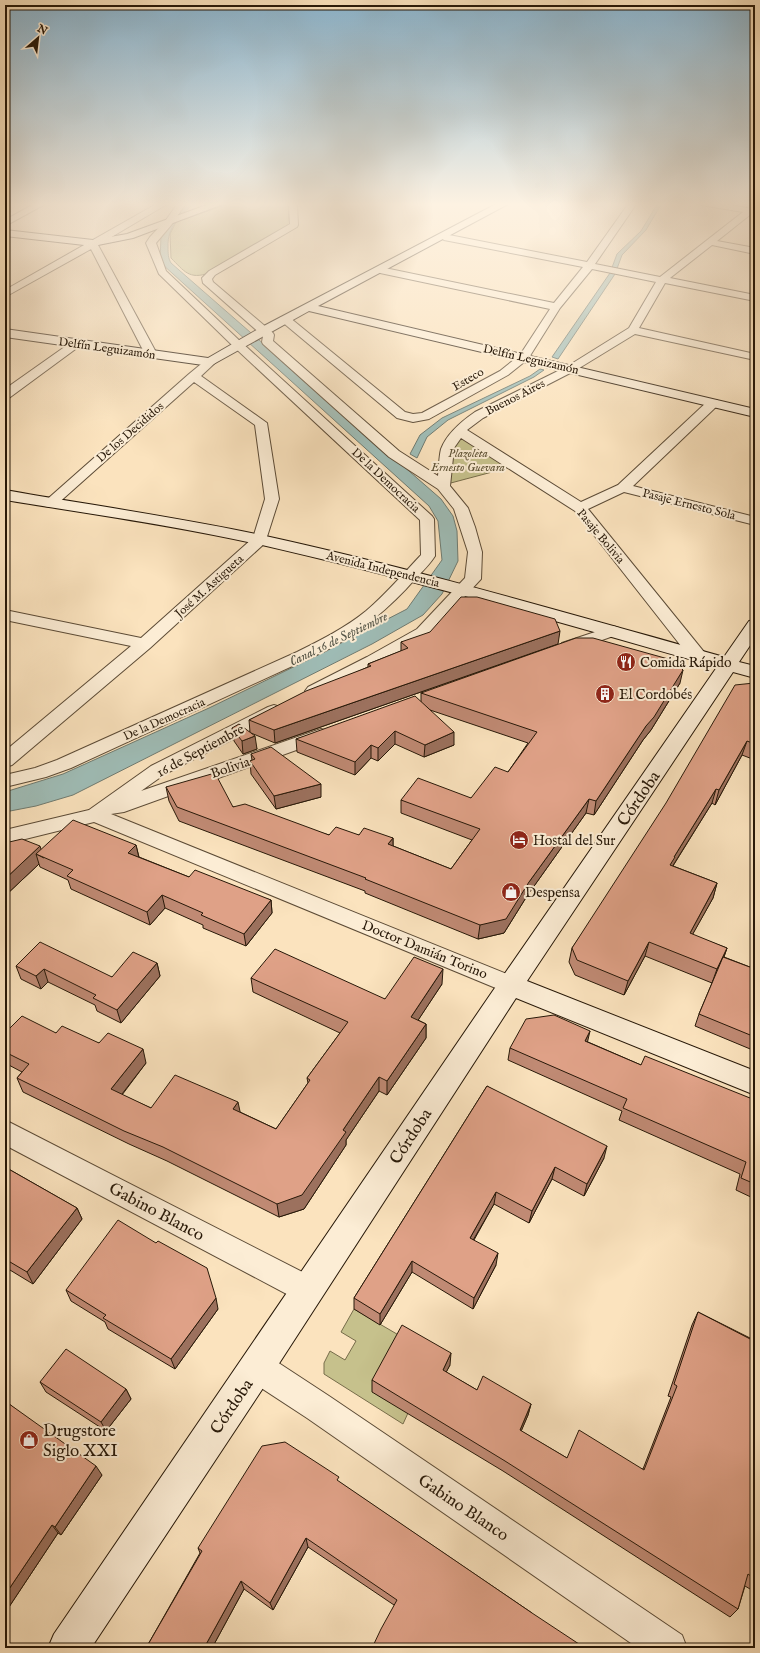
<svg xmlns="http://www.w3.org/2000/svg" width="760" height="1653" viewBox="0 0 760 1653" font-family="'IM FELL English',serif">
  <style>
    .green { fill: #c6c18c; stroke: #766c4a }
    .water { fill: #9fbdb7; stroke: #6f7b71 }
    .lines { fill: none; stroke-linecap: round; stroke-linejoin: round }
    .street-casing { stroke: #5c4b36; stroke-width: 2 }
    .secondary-casing { stroke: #271808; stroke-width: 2 }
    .street { fill: #fcedd5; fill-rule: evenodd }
    .secondary { fill: #fcedd5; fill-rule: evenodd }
    .wall { fill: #c08a74; stroke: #271808 }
    .shaded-wall { fill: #9c715e; stroke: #271808 }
    .building { fill: #dfa187; stroke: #271808 }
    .labels { text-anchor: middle; stroke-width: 4; stroke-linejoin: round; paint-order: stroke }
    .far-street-label { font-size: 12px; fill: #271808; stroke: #fcedd5 }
    .far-park-label { font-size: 12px; font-style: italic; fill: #5f5336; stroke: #fcedd5 }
    .far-water-label { font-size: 13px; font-style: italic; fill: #515245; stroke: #fcedd5 }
    .poi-label { font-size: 14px; fill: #271808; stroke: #fcedd5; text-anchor: start }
    .street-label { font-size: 14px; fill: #271808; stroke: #fcedd5 }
    .near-street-label { font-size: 17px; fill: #271808; stroke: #fcedd5 }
    .near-poi-label { font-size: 17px; fill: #271808; stroke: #fcedd5; text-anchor: start }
  </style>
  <rect width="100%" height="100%" fill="#fbe3be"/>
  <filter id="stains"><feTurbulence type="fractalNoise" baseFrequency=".005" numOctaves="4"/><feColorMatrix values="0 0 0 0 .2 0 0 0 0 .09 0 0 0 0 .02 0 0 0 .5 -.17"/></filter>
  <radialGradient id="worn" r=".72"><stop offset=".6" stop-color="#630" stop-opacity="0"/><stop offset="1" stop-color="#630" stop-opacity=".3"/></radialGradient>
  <path class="green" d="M231 203H288L289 221 291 224 209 273C189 280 184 271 171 258L170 234 176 222Z
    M460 435 511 467 447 484 451 449Z
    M354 1309 402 1337 408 1413 403 1424 324 1374V1363L330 1351 345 1360 356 1341 341 1332Z"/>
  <path class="water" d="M188 203H194C180 216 167 227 168 247 168 253 168 258 171 263L441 499 453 516 457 531 458 561 442 594 423 615 372 644 73 795 36 806 5 812V792L63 774 209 708 314 657 407 609 442 560 438 521 429 506 162 264 160 261 161 236 182 208Z
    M658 203H662L646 230 622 255 615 274 558 359 552 357 610 273 617 254 641 231Z
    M540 369 544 370 534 377 448 420 427 437 417 458 410 454 420 435 442 418 530 376Z"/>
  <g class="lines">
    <defs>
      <path id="street" d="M36 203H47L5 226V220Z
        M158 203H169L98 245 157 354 155 356 151 357 145 354 91 249 5 297V290Z
        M178 203H186L172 224 156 243 166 271 241 342 432 516 434 519 435 556C430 564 422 572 415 579 389 609 361 631 327 650L71 768 46 777 5 787V775L35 768 57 760 297 652C321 640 345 628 366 611 386 594 403 574 421 555L420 520 233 346 159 274 146 243 150 237 166 220Z
        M289 203H297L298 225 297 227 215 275 212 279 213 282 273 333 274 335 273 341 399 451 438 476C439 468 439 457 441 449 447 433 462 421 475 412L568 366 629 328 656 282 592 269 560 308 528 359 508 375 429 419 413 422 397 418 281 321 280 319 281 317H289L405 412 413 414 422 413 500 371 520 355 550 309 380 273 375 270 377 268 380 267 554 303 583 267 444 240 440 237 444 234 587 262 629 203H637L595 264 660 277 743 212 701 205 697 203H718L748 208 755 204V215L751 214 717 241 755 248V254L712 245 670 278 755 295V301L665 283 639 328 755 354V360L635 334 576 370 483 418 467 430 581 502 618 485 709 400H717L719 403 717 406 633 486 755 517V525L624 492 588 509 704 652 706 656 704 660 698 661 692 660 575 511 461 438 454 448 450 486 468 508 475 527 482 552 481 579 429 635 379 665 320 695 314 696 308 695 305 691 308 687 367 657 417 629 465 578 468 552 454 509 438 489 389 457 263 344 262 342 263 336 203 283 202 278 209 271 290 224Z
        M77 340 81 341 82 343 81 345 9 398 5 399V389L73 341Z
        M210 359 216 362 201 376 267 423 279 499 265 543 150 648 12 765 5 767V751L131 646 5 620V610L141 638 253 538 265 499 255 425 194 382 55 506 50 507 45 506 43 503 189 374 206 360Z
        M613 626 619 628 621 631 619 634 568 652 562 651 560 647 562 643Z
        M274 705 280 707 283 711 280 715 165 774 141 791 315 731 321 729 327 731 330 735 327 739 124 812 111 814 519 979 522 985 519 991 511 994 503 991 94 822 5 844V830L89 810 151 766 268 707Z
        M5 1120 318 1280 322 1290 318 1300 308 1304 298 1300 5 1145Z
        M257 1352 268 1356 329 1396 682 1635 687 1648H638L307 1418 246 1378 242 1367 246 1356Z"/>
      <path id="secondary" d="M212 203H226L133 238 93 246 5 236V230L93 240 127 234Z
        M498 203H510L318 306 755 409V417L309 311 210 366 5 337V329L208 358 260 328Z
        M5 490C90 505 176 517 261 535 417 569 570 614 724 657L749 621 755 620V638L739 662 755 666V678L733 672 527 981 755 1071V1095L516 998 269 1379 91 1648H48L54 1634 490 995 717 667C566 624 415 580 262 545 177 526 91 514 5 500Z"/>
    </defs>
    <use href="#street" class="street-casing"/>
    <use href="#secondary" class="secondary-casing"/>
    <use href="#street" class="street"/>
    <use href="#secondary" class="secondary"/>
  </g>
  <path class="wall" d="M401 642 558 644 275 743 251 733 257 749 243 754 234 741 232 728 250 732 249 720 368 667V664L401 651Z
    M680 683 651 730 643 740 594 815 586 813 527 896 504 933 478 939 365 893V891L179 821 169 801 166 787 329 835H359L393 838V846L451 869 472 840 401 813V800L471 798 508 772 528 743 430 710 454 745 424 757 395 744 378 761 371 758 355 775 297 752 296 739 421 702V693Z
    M755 683V760L742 755 715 805 712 803 673 866 717 883 713 898 692 935 727 948 724 957 755 969V1051L695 1026 699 1014 712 983 645 956 624 995 575 975 569 962 572 948Z
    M251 754 321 797 276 809 251 774 250 761 252 760Z
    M5 843 41 850 136 845 139 857 189 877 271 900 272 913 246 946 203 928V925L165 908 150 925 71 889 68 880 40 867 39 864 6 895H5Z
    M157 963 160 976 121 1023 97 1011 95 1005 48 982 41 989 21 979 16 966 112 977Z
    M251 978 385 999 442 984 418 1020 426 1024V1038L387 1095 379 1091 346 1140V1145L304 1209 279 1217 167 1161 129 1144 23 1092 17 1078 22 1072 5 1063V1033H56L99 1043 146 1063 122 1095 151 1108 240 1112 276 1129 308 1083 307 1078 340 1033 253 992Z
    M588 1042 641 1065 755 1100V1199L736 1190 740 1174 619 1120 622 1111 508 1060 510 1048Z
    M487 1086 604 1158 584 1196 552 1179 529 1223 494 1204 474 1240 496 1265 473 1309 412 1272 380 1325 354 1309V1298Z
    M5 1167 77 1208 82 1219 33 1284 5 1267Z
    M66 1290 218 1309 175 1369 108 1329 105 1322 71 1301Z
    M698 1312 754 1340 755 1339V1592L745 1586 738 1609 730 1617 503 1471 372 1392V1380L450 1365 446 1372 477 1390 531 1404 528 1415 521 1431 567 1458 643 1469 671 1397 668 1396 692 1325Z
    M40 1382 126 1389 131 1399 106 1431 46 1392Z
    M5 1401 102 1475 61 1535 58 1533 5 1613Z
    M339 1482 532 1613 394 1605 308 1547 273 1610 244 1589 212 1648H146L200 1553 198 1548Z"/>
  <path class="shaded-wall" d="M560 631 558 644 275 743 274 730Z
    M683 670 680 683 651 730 643 740 594 815 596 801Z
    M395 731V744L378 761V748Z
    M454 732V745L424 757 425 745Z
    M255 736 257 749 243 754 242 741Z
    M747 741 742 755 715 805 719 790Z
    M371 745V758L355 775V762Z
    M321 784V797L276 809 274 796Z
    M716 789 712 803 672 867 670 865 674 857Z
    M589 799 586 813 527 896 504 933 478 939 480 925 529 882Z
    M393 838V852L388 844Z
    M136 845 139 858 128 853Z
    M40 846 44 858 36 854 39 864 6 895 5 892V879Z
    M717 883 713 898 685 948 690 933Z
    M162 895 165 908 150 925 147 912Z
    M271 900 272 913 246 946 244 934Z
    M649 942 645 956 624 995 628 981Z
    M727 948 722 962 712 983 717 969Z
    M157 963 160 976 121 1023 117 1010Z
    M44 969 48 982 41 989 36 976Z
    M443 969 442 984 411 1031V1017Z
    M426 1024V1038L387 1095V1081Z
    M590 1031 587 1044 585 1041Z
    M143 1049 146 1063 115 1103 111 1089Z
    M379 1077V1091L346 1140V1145L304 1209 279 1217 277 1204 343 1130Z
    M238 1102 241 1116 233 1109Z
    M607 1146 604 1158 584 1196 587 1184Z
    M555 1167 552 1179 529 1223 532 1211Z
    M496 1192 494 1204 468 1249 470 1238Z
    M77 1208 82 1219 33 1284 27 1272Z
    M498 1253 496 1265 473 1309 474 1298Z
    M412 1261V1272L380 1325V1314Z
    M216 1298 218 1309 175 1369 171 1359Z
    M451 1353 450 1365 441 1382 443 1370Z
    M126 1389 131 1399 106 1431 101 1422Z
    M531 1404 528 1415 517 1441 520 1430Z
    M96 1466 102 1475 61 1535 55 1527Z
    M52 1525 58 1533 5 1613V1595Z
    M306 1538 308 1547 273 1610 270 1603Z
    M241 1581 244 1589 212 1648H204Z"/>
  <path class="building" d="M461 597H477L555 619 560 631 274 730 249 720 306 691 371 666 368 664 408 648 401 642 430 632Z
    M576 638H593L679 662V666L683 670 654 717 646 726 596 801 589 799 529 882 506 919 480 925 365 879 366 878 177 807 166 787 215 773 233 807 245 804 329 835 336 827 359 835 364 828 393 838 388 844 451 869 480 829 401 800 418 778 471 798 495 767 508 772 537 732 421 693Z
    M754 683H755V744L747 741 719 790 716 789 674 857H675L670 865 717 883 690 933 727 948 717 969 649 942 628 981 577 960 572 948 666 803 735 685Z
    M415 696 454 732 425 745 395 731 378 748 371 745 355 762 296 739Z
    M239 724 255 736 242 741 232 728Z
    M271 747 321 784 274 796 250 761 255 759 251 754Z
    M73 820 136 845 128 853 189 877 195 870 271 900 244 934 201 915 203 913 162 895 147 912 67 876 73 870 36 854Z
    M22 839 40 846 5 879V843Z
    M40 942 112 977 133 952 157 963 117 1010 93 998 96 995 44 969 36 976 16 966Z
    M275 949 385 999 414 957 443 969 411 1017 426 1024 387 1081 379 1077 343 1130 346 1132 302 1195 277 1204 163 1147 124 1131 17 1078 29 1064 5 1052V1033L22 1016 56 1033 62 1026 99 1043 108 1033 143 1049 111 1089 151 1108 175 1075 238 1102 233 1109 276 1129 310 1080 307 1078 348 1022 251 978Z
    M723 957 755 969V1037L699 1014Z
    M554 1015 590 1031 585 1041 641 1065 645 1056 755 1100V1184L741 1178 746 1162 623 1108 627 1099 510 1048 526 1019Z
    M487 1086 607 1146 587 1184 555 1167 532 1211 496 1192 470 1238 498 1253 474 1298 412 1261 380 1314 354 1298Z
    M5 1167 77 1208 27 1272 5 1259Z
    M118 1220 156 1243 158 1241 207 1268 216 1298 171 1359 103 1318 106 1315 66 1290Z
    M698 1312 754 1341 755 1339V1579L748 1574 738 1609 505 1461 372 1380 402 1325 451 1353 443 1370 477 1390 483 1376 531 1404 520 1430 567 1458 579 1430 644 1470 677 1386 674 1384Z
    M66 1349 126 1389 101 1422 40 1382Z
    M5 1401 96 1466 55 1527 52 1525 5 1595Z
    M285 1442 339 1477 337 1480 532 1613 585 1648H372L381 1629 397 1600 306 1538 270 1603 241 1581 204 1648H146L202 1551 198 1548 262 1446Z"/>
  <linearGradient id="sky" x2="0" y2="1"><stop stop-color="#8bb8d4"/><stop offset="0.47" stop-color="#fdf2e2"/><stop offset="1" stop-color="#fdf2e2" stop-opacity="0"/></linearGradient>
  <rect width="760" height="435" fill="url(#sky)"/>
  <defs>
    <symbol id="restaurant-disc" viewBox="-11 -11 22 22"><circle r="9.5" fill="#8f2418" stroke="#fcedd5"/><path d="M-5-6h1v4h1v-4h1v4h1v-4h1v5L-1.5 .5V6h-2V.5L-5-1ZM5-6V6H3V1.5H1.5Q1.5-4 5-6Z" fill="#fff"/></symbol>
    <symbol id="building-disc" viewBox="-11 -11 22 22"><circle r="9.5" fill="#8f2418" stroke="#fcedd5"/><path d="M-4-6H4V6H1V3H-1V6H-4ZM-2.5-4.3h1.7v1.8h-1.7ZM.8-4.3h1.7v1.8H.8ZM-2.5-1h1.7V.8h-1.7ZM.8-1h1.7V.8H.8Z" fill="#fff"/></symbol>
    <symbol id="hotel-disc" viewBox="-11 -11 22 22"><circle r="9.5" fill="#8f2418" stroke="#fcedd5"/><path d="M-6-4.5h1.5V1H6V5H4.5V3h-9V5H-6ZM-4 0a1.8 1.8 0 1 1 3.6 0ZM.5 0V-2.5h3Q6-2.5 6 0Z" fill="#fff"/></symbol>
    <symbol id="shop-disc" viewBox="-11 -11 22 22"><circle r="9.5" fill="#8f2418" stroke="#fcedd5"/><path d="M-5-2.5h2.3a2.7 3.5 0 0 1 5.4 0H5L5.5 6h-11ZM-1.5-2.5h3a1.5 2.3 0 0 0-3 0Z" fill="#fff"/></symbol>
  </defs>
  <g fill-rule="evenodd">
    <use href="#restaurant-disc" x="615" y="651" width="22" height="22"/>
    <use href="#building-disc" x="594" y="683" width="22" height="22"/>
    <use href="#hotel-disc" x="508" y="829" width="22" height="22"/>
    <use href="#shop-disc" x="500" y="881" width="22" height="22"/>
    <use href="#shop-disc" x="18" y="1429" width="22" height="22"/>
  </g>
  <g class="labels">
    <g class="far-street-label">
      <text transform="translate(107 348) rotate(8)" y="4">Delfín Leguizamón</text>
      <text transform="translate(531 359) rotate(13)" y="4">Delfín Leguizamón</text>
      <text transform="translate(468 379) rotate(-30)" y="4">Esteco</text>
      <text transform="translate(515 397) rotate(-27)" y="4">Buenos Aires</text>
      <text transform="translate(130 432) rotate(-41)" y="4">De los Decididos</text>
      <text transform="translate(386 480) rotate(43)" y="4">De la Democracia</text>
      <text transform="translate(689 504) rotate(14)" y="4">Pasaje Ernesto Sola</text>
      <text transform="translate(601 536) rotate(50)" y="4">Pasaje Bolivia</text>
      <text transform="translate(383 569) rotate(14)" y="4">Avenida Independencia</text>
      <text transform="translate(209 586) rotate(-42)" y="4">José M. Astigueta</text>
      <text transform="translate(164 719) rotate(-24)" y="4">De la Democracia</text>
    </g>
    <g class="far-park-label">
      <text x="468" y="457">Plazoleta<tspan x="468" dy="14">Ernesto Guevara</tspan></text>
    </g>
    <g class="far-water-label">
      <text transform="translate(338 638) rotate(-26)" y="5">Canal 16 de Septiembre</text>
    </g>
    <g class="poi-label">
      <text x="640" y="667">Comida Rápido</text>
      <text x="619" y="699">El Cordobés</text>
      <text x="533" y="845">Hostal del Sur</text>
      <text x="525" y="897">Despensa</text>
    </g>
    <g class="street-label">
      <text transform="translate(200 750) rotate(-28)" y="5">16 de Septiembre</text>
      <text transform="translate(230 767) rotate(-19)" y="5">Bolivia</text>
      <text transform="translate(425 949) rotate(22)" y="5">Doctor Damián Torino</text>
    </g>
    <g class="near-street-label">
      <text transform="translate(638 798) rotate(-56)" y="6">Córdoba</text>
      <text transform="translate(410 1136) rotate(-57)" y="6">Córdoba</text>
      <text transform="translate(157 1211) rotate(28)" y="6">Gabino Blanco</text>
      <text transform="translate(231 1406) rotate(-56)" y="6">Córdoba</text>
      <text transform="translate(464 1507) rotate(34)" y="6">Gabino Blanco</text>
    </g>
    <g class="near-poi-label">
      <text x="43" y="1436">Drugstore<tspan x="43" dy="20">Siglo XXI</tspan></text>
    </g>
  </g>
  <rect width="760" height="1653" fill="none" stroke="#fbe3be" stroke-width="20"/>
  <rect x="6" y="6" width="748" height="1641" fill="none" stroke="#271808" stroke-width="2"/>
  <rect x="10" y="10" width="740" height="1633" fill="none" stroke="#271808"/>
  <g transform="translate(38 38) rotate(28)" stroke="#fcedd5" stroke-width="3" paint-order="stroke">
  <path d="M0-3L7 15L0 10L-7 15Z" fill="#271808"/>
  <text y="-6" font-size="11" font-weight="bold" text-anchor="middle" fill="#271808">N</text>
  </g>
  <rect width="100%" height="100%" filter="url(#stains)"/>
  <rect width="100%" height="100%" fill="url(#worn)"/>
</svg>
